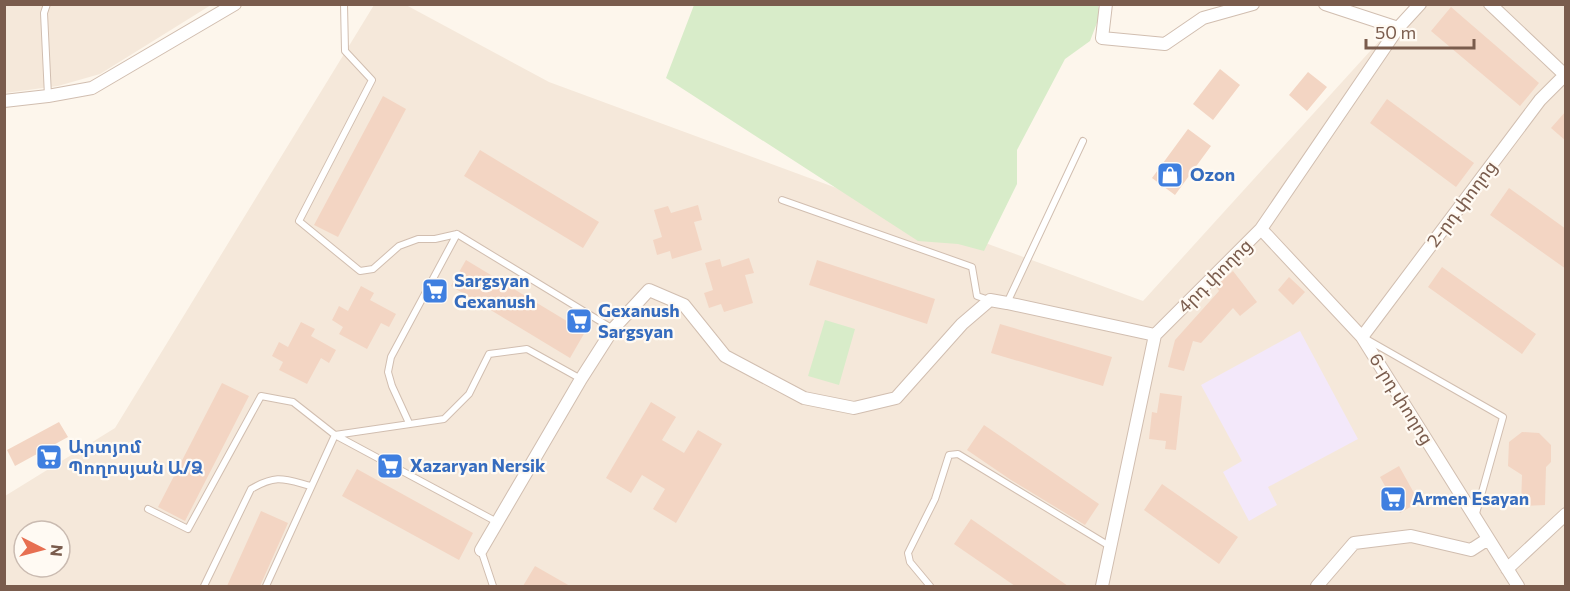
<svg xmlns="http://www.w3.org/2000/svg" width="1570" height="591" viewBox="0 0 1570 591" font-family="Commissioner,'Noto Sans Armenian',sans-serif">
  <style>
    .residential { fill: #f5e8da; fill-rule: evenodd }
    .education { fill: #f3e8fa }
    .green { fill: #d8ecc9 }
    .building { fill: #f3d5c3 }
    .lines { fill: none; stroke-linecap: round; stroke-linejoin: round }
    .lane-casing { stroke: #d1beb0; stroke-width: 8 }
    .street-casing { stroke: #d1beb0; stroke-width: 14 }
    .lane { stroke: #fff; stroke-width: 6 }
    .street { stroke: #fff; stroke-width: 12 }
    .labels { text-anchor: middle; stroke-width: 4.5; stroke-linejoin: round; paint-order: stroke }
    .shop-label { font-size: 18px; font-weight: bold; fill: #366cbe; stroke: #fffaf3; text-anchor: start }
    .street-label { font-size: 18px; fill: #7a5c4d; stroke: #fffaf3 }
  </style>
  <rect width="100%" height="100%" fill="#fdf6ec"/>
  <path class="residential" d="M4 5H211L100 74 58 86 5 93Z
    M374 5H406L549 82 1143 301 1412 5H1565V586H5V496L115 428ZM24 531H60V567H24Z"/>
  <path class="education" d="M1300 331 1358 439 1268 487 1277 505 1249 521 1223 472 1242 461 1201 385Z"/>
  <path class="green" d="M1098 4 1100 15 1090 41 1065 59 1017 150V184L984 251 958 244 918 241 666 78 694 5Z
    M825 320 855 329 839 385 808 376Z"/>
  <path class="building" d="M1451 7 1539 83 1520 106 1431 31Z
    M1220 69 1240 85 1213 120 1193 104Z
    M1308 72 1327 87 1307 111 1289 95Z
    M383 96 406 109 338 237 314 225Z
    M1387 99 1474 163 1456 187 1370 123Z
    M1566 111V141L1551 128Z
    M1188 129 1211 146 1175 195 1152 178Z
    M480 150 599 222 583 248 464 176Z
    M1509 188 1566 229V269L1490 215Z
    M698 205 702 220 694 222 702 250 672 259 670 251 657 255 653 240 662 237 654 210 668 206 671 213Z
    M749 258 754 273 745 275 753 303 724 312 721 304 709 308 704 293 713 290 705 263 720 259 722 267Z
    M466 260 585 332 570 358 451 286Z
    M817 260 935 299 927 324 809 285Z
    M1442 267 1536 334 1522 354 1428 287Z
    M1233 271 1257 302 1240 316 1233 308 1201 343 1193 341 1184 371 1168 367 1175 340 1219 291 1216 286Z
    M1289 277 1305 292 1293 305 1278 290Z
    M361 286 374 293 370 300 396 314 389 327 381 323 367 349 339 334 343 327 332 320 339 306 348 311Z
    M301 322 315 329 311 336 336 350 329 363 321 358 307 384 279 370 283 362 272 356 279 342 288 347Z
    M1000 324 1112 357 1103 386 991 353Z
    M222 383 249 396 185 521 158 507Z
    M1160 393 1182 396 1176 450 1165 449 1166 441 1149 439 1152 412 1157 413Z
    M651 402 676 417 662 440 684 453 698 430 722 444 676 523 653 509 665 489 642 475 631 493 606 478Z
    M59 422 68 437 15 466 7 450Z
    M984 425 1099 504 1085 525 1011 480 967 450Z
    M1522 432 1539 433 1551 445V462L1546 467 1545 505 1521 506 1522 475 1508 466 1509 442Z
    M1399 466 1419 502 1400 513 1380 477Z
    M357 469 473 533 459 560 342 496Z
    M1162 484 1238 537 1219 564 1144 510Z
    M261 511 288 523 261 584 260 586H227Z
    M971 519 1068 586H1015L954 544Z
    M535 566 570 586H523Z"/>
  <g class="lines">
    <defs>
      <path id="lane" d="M47 4 44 13 48 96
        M344 4 345 51 372 80 299 221 360 271 373 269 399 246 418 239H435L457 234 613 329
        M782 200 972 267 977 296 989 300
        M1007 303 1083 141
        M1368 340 1503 417 1475 517
        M409 423 392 386 388 372 391 357 457 234
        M148 509 188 529 261 396 293 402 335 435 444 419 469 394 489 354 527 349 581 379
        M481 550 493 586
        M204 586 251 489C277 474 284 479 311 486
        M266 586 335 435 497 522
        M930 586 910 562 908 553 935 499 949 455 958 454 1111 547"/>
      <path id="street" d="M1106 4 1102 38 1165 44 1203 18 1253 4
        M1325 4 1398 28
        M1490 4 1565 75
        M4 101 48 96 92 88 235 4
        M1261 229 1362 337 1518 586
        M1362 337 1540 100 1566 74
        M481 550 581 379 613 329 649 290 684 305 725 356 804 398 854 408 896 398 962 324 990 300 1007 303 1155 335
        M1507 569 1566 514
        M1102 586 1155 335 1261 229 1398 28 1420 4
        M1317 586 1354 543 1411 536 1471 550 1488 539"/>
    </defs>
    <use href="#lane" class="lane-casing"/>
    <use href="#street" class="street-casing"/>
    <use href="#lane" class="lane"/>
    <use href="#street" class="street"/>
  </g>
  <defs>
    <symbol id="shop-square" viewBox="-11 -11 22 22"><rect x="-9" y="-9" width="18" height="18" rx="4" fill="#3f7fe0" stroke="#fffaf3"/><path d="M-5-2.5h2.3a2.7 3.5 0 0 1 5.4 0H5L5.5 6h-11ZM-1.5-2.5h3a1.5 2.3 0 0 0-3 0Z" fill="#fff"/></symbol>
    <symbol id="supermarket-square" viewBox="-11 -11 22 22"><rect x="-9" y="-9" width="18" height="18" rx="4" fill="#3f7fe0" stroke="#fffaf3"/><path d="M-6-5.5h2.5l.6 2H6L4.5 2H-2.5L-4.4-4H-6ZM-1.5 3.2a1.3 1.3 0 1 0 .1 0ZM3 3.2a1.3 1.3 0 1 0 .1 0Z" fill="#fff"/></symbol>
  </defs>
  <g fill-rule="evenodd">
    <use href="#shop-square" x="1155" y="160" width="30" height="30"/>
    <use href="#supermarket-square" x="420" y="276" width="30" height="30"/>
    <use href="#supermarket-square" x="564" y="306" width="30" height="30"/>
    <use href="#supermarket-square" x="34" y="442" width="30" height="30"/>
    <use href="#supermarket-square" x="375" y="451" width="30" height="30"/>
    <use href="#supermarket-square" x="1378" y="484" width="30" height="30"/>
  </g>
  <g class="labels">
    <g class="shop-label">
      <text x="1190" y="181">Ozon</text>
      <text x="454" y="287">Sargsyan<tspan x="454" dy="21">Gexanush</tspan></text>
      <text x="598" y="317">Gexanush<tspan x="598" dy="21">Sargsyan</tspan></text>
      <text x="68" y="453">Արտյոմ<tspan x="68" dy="21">Պողոսյան Ա/Ձ</tspan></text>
      <text x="410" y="472">Xazaryan Nersik</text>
      <text x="1412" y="505">Armen Esayan</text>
    </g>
    <g class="street-label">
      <text transform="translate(1462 204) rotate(-53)" y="6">2-րդ փողոց</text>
      <text transform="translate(1215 276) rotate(-45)" y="6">4րդ փողոց</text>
      <text transform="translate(1401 399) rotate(58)" y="6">6-րդ փողոց</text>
    </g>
  </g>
  <rect width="1570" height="591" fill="none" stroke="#7a5c4d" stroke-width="12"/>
  <g transform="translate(42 549) rotate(96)"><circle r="28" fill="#fffaf3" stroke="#cabbb1" stroke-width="1.5"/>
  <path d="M0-4.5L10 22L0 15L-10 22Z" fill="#e76f51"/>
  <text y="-9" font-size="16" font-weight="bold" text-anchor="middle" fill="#7a5c4d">N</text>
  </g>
  <path d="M1366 39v9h108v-9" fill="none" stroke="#7a5c4d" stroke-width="3"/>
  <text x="1375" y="39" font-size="18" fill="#7a5c4d" stroke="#fffaf3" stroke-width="4.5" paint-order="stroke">50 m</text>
</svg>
